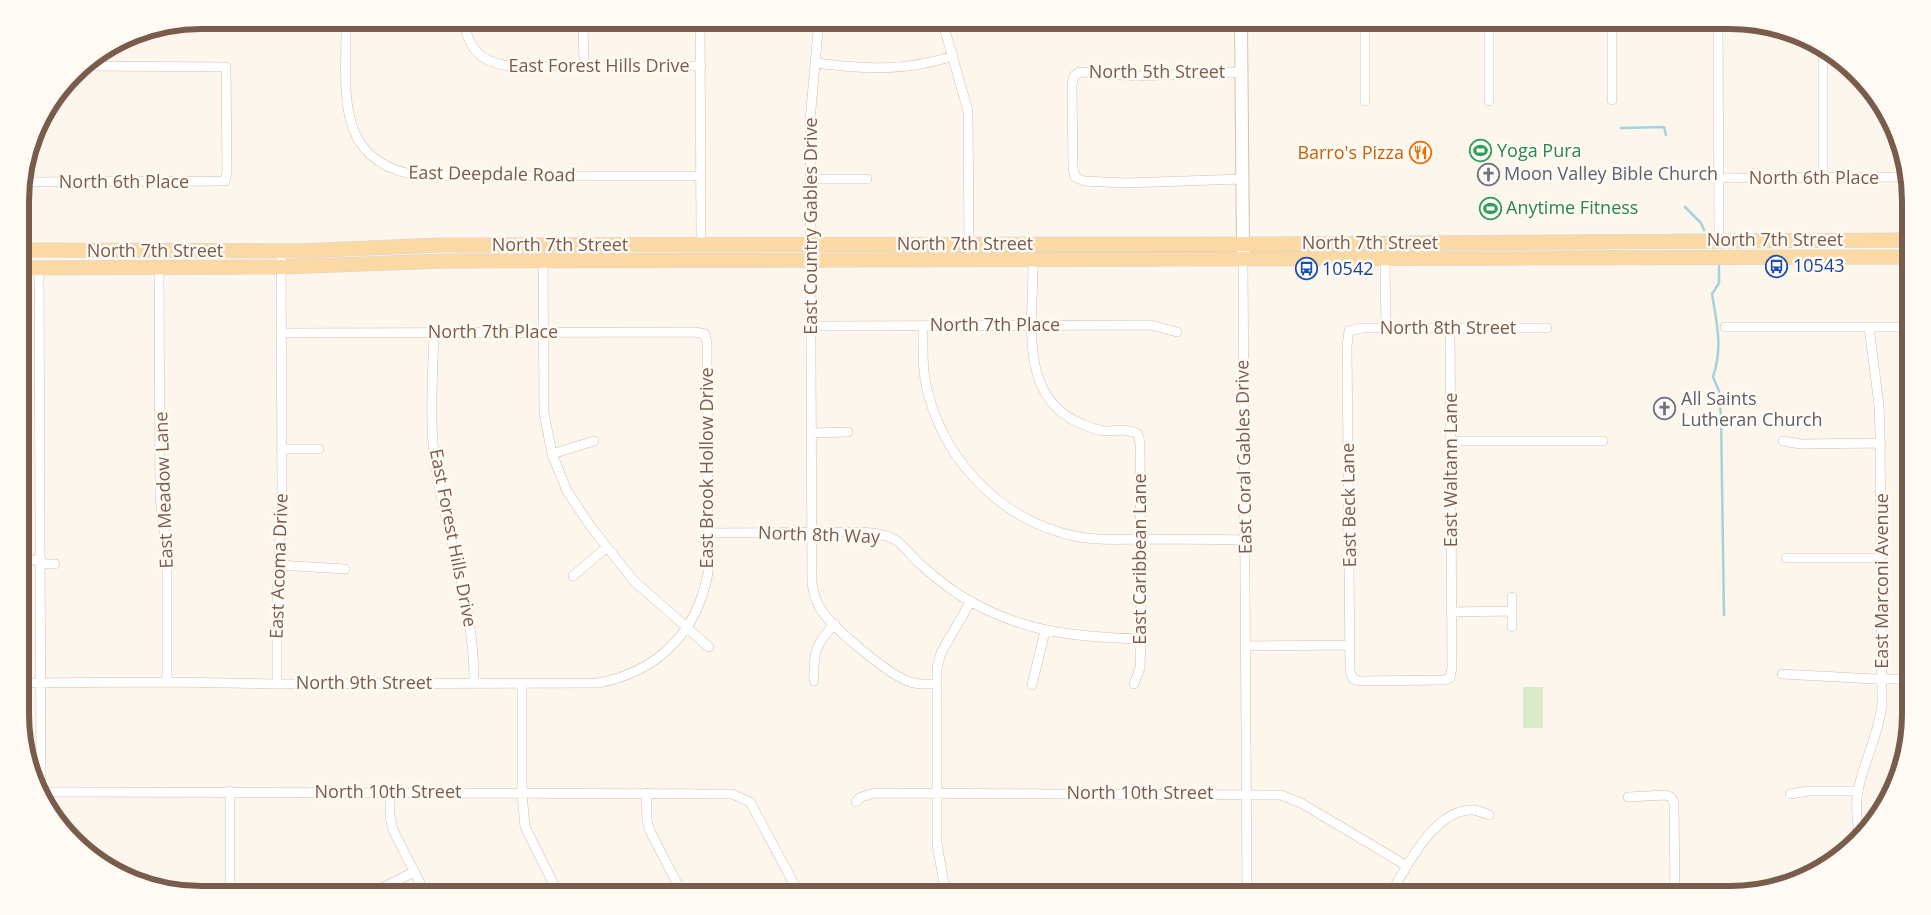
<svg xmlns="http://www.w3.org/2000/svg" width="1931" height="915" viewBox="0 0 1931 915" font-family="'Open Sans',sans-serif">
  <style>
    .green { fill: #d8ecc9 }
    .lines { fill: none; stroke-linecap: round; stroke-linejoin: round }
    .stream { stroke: #a5d3da; stroke-width: 2.5 }
    .street-casing { stroke: #d1beb0; stroke-width: 10 }
    .secondary-casing { stroke: #d6c0b0; stroke-width: 14 }
    .primary-casing { stroke: #dad1cd; stroke-width: 15 }
    .street { stroke: #fff; stroke-width: 9 }
    .secondary { stroke: #fff; stroke-width: 12 }
    .primary { stroke: #fbd9a5; stroke-width: 14 }
    .labels { text-anchor: middle; stroke-width: 5; stroke-linejoin: round; paint-order: stroke }
    .street-label { font-size: 18px; fill: #7a5c4d; stroke: #fffaf3 }
    .leisure-label { font-size: 18px; fill: #27864d; stroke: #fffaf3; text-anchor: start }
    .food-label { font-size: 18px; fill: #c56008; stroke: #fffaf3; text-anchor: end }
    .worship-label { font-size: 18px; fill: #5b616d; stroke: #fffaf3; text-anchor: start }
    .transit-label { font-size: 18px; fill: #164399; stroke: #fffaf3; text-anchor: start }
    .rim { fill: none; stroke: #7a5c4d; stroke-width: 6 }
  </style>
  <rect width="100%" height="100%" fill="#fdf6ec"/>
  <path class="green" d="M1523 687H1543V728H1523Z"/>
  <g class="lines">
    <path class="stream" d="M1621 128 1664 127 1666 135
      M1685 207 1701 223 1704 230
      M1719 266V283L1712 294C1717 325 1723 346 1713 377L1719 391 1721 417 1724 615"/>
    <defs>
      <path id="street" d="M346 20C347 89 331 164 422 176H700
        M463 20C469 49 480 63 511 66H701
        M583 20 584 66
        M700 20 701 244
        M819 20 810 120 812 582C813 591 815 600 820 608 832 628 889 675 910 682 919 685 928 684 937 684
        M942 20 968 111 969 243
        M1365 20V101
        M1489 20V101
        M1612 20V100
        M1718 20 1719 241
        M1823 50V178
        M816 63C864 69 905 72 953 56
        M1242 72 1136 76 1080 72 1074 76 1072 85 1073 167 1075 177 1084 181 1126 183 1242 179
        M1719 178 1909 177
        M810 179H867
        M22 182 225 181 227 172 226 67 92 66 83 64
        M1243 260 1247 895
        M1385 260 1386 328
        M543 261 544 413 552 454 567 491 591 527 634 581 709 647
        M1033 261C1034 317 1016 398 1082 424 1089 427 1097 430 1104 431 1116 431 1127 428 1138 434L1140 443 1141 639 1140 668 1134 684
        M39 268 41 784
        M159 268 160 498 167 551V682
        M811 326 1151 325 1177 332
        M923 326C923 348 922 372 928 393 947 465 1005 523 1079 537 1100 541 1122 539 1143 539 1177 539 1211 539 1245 540
        M1725 327H1910
        M1450 328 1452 667 1450 678 1444 680 1359 681 1353 679 1350 671 1347 346 1349 331 1362 328H1547
        M434 332C433 373 429 421 435 462 446 536 475 608 474 683
        M811 433 848 432
        M1450 441H1603
        M1783 441 1801 444 1881 443
        M281 449H319
        M552 454 594 441
        M708 533 861 532C873 533 884 534 894 539 904 545 911 556 919 563 931 574 945 585 958 594 1018 632 1072 637 1141 639
        M1786 558H1881
        M21 560H41
        M41 564H55
        M278 565 345 569
        M573 576 607 547
        M1512 597V627
        M1451 612 1512 611
        M1246 646 1350 645
        M1782 674 1875 679H1911
        M814 681C813 654 815 644 835 624
        M21 683 167 682 277 684 598 683C657 672 697 633 708 573L707 343 705 334 695 332 281 333
        M522 683V793L525 827 559 895
        M277 684V596L282 496 281 251
        M1032 685 1045 631
        M230 791V895
        M44 792 732 794 750 802 800 895
        M390 793V816L393 830 426 895
        M646 793 647 820 650 831 683 895
        M1790 794 1808 791H1858
        M1628 797 1665 795 1671 797 1674 803 1675 895
        M856 802 861 797 875 793 1281 795 1301 803 1407 866
        M1859 832C1856 816 1855 799 1860 782 1867 755 1879 732 1882 704L1880 431 1879 405 1869 327
        M368 895 414 872
        M946 895 937 844V668L941 653 971 601
        M1390 895C1406 868 1435 807 1474 810 1479 811 1484 813 1489 815"/>
      <path id="secondary" d="M1241 20 1243 252"/>
      <path id="primary" d="M21 250 299 251 441 245 1256 244 1910 240
        M21 268 281 267 444 261 1910 257"/>
    </defs>
    <use href="#street" class="street-casing"/>
    <use href="#secondary" class="secondary-casing"/>
    <use href="#primary" class="primary-casing"/>
    <use href="#street" class="street"/>
    <use href="#secondary" class="secondary"/>
    <use href="#primary" class="primary"/>
  </g>
  <defs>
    <symbol id="stadium-ring" viewBox="-11 -11 22 22"><circle r="9.5" fill="#fffaf3" stroke="#2e9e5b" stroke-width="1.5"/><path d="M0-5a6.5 5 0 1 0 0 10a6.5 5 0 1 0 0-10ZM-3.5-1.8h7v3.6h-7Z" fill="#2e9e5b"/></symbol>
    <symbol id="restaurant-ring" viewBox="-11 -11 22 22"><circle r="9.5" fill="#fffaf3" stroke="#e8710a" stroke-width="1.5"/><path d="M-5-6h1v4h1v-4h1v4h1v-4h1v5L-1.5 .5V6h-2V.5L-5-1ZM5-6V6H3V1.5H1.5Q1.5-4 5-6Z" fill="#e8710a"/></symbol>
    <symbol id="church-ring" viewBox="-11 -11 22 22"><circle r="9.5" fill="#fffaf3" stroke="#6b7280" stroke-width="1.5"/><path d="M-1.2-6h2.4v3.5h3.3v2.4h-3.3V6h-2.4V-.1h-3.3v-2.4h3.3Z" fill="#6b7280"/></symbol>
    <symbol id="bus-ring" viewBox="-11 -11 22 22"><circle r="9.5" fill="#fffaf3" stroke="#1a4fb4" stroke-width="1.5"/><path d="M-5-6H5V4H4V6H2V4H-2V6H-4V4H-5ZM-3.5-4V0h7V-4ZM-3.5 1.2v1.5H-2V1.2ZM2 1.2v1.5H3.5V1.2Z" fill="#1a4fb4"/></symbol>
  </defs>
  <g fill-rule="evenodd">
    <use href="#stadium-ring" x="1468" y="138" width="25" height="25"/>
    <use href="#restaurant-ring" x="1408" y="140" width="25" height="25"/>
    <use href="#church-ring" x="1476" y="162" width="25" height="25"/>
    <use href="#stadium-ring" x="1478" y="196" width="25" height="25"/>
    <use href="#bus-ring" x="1764" y="254" width="25" height="25"/>
    <use href="#bus-ring" x="1294" y="256" width="25" height="25"/>
    <use href="#church-ring" x="1652" y="396" width="25" height="25"/>
  </g>
  <g class="labels">
    <g class="street-label">
      <text x="599" y="72">East Forest Hills Drive</text>
      <text x="1157" y="78">North 5th Street</text>
      <text transform="translate(492 174) rotate(1)" y="6">East Deepdale Road</text>
      <text x="1814" y="184">North 6th Place</text>
      <text x="124" y="188">North 6th Place</text>
      <text transform="translate(811 226) rotate(-90)" y="6">East Country Gables Drive</text>
      <text x="1775" y="246">North 7th Street</text>
      <text x="1370" y="249">North 7th Street</text>
      <text x="965" y="250">North 7th Street</text>
      <text x="560" y="251">North 7th Street</text>
      <text x="155" y="257">North 7th Street</text>
      <text x="995" y="331">North 7th Place</text>
      <text x="1448" y="334">North 8th Street</text>
      <text x="493" y="338">North 7th Place</text>
      <text transform="translate(1244 457) rotate(-91)" y="6">East Coral Gables Drive</text>
      <text transform="translate(707 468) rotate(-90)" y="6">East Brook Hollow Drive</text>
      <text transform="translate(1451 470) rotate(-90)" y="6">East Waltann Lane</text>
      <text transform="translate(164 490) rotate(-92)" y="6">East Meadow Lane</text>
      <text transform="translate(1349 505) rotate(-91)" y="6">East Beck Lane</text>
      <text transform="translate(819 535) rotate(2)" y="6">North 8th Way</text>
      <text transform="translate(453 538) rotate(79)" y="6">East Forest Hills Drive</text>
      <text transform="translate(1140 559) rotate(-90)" y="6">East Caribbean Lane</text>
      <text transform="translate(279 566) rotate(-88)" y="6">East Acoma Drive</text>
      <text transform="translate(1882 581) rotate(-90)" y="6">East Marconi Avenue</text>
      <text x="364" y="689">North 9th Street</text>
      <text x="388" y="798">North 10th Street</text>
      <text x="1140" y="799">North 10th Street</text>
    </g>
    <g class="leisure-label">
      <text x="1497" y="157">Yoga Pura</text>
      <text x="1506" y="214">Anytime Fitness</text>
    </g>
    <g class="food-label">
      <text x="1404" y="159">Barro's Pizza</text>
    </g>
    <g class="worship-label">
      <text x="1504" y="180">Moon Valley Bible Church</text>
      <text x="1681" y="405">All Saints<tspan x="1681" dy="21">Lutheran Church</tspan></text>
    </g>
    <g class="transit-label">
      <text x="1793" y="272">10543</text>
      <text x="1322" y="275">10542</text>
    </g>
  </g>
  <path d="M0 0H1931V915H0ZM201 29H1730A172 172 0 0 1 1902 201V714A172 172 0 0 1 1730 886H201A172 172 0 0 1 29 714V201A172 172 0 0 1 201 29Z" fill="#fffaf3" fill-rule="evenodd"/>
  <path class="rim" d="M201 29H1730A172 172 0 0 1 1902 201V714A172 172 0 0 1 1730 886H201A172 172 0 0 1 29 714V201A172 172 0 0 1 201 29Z"/>
</svg>
